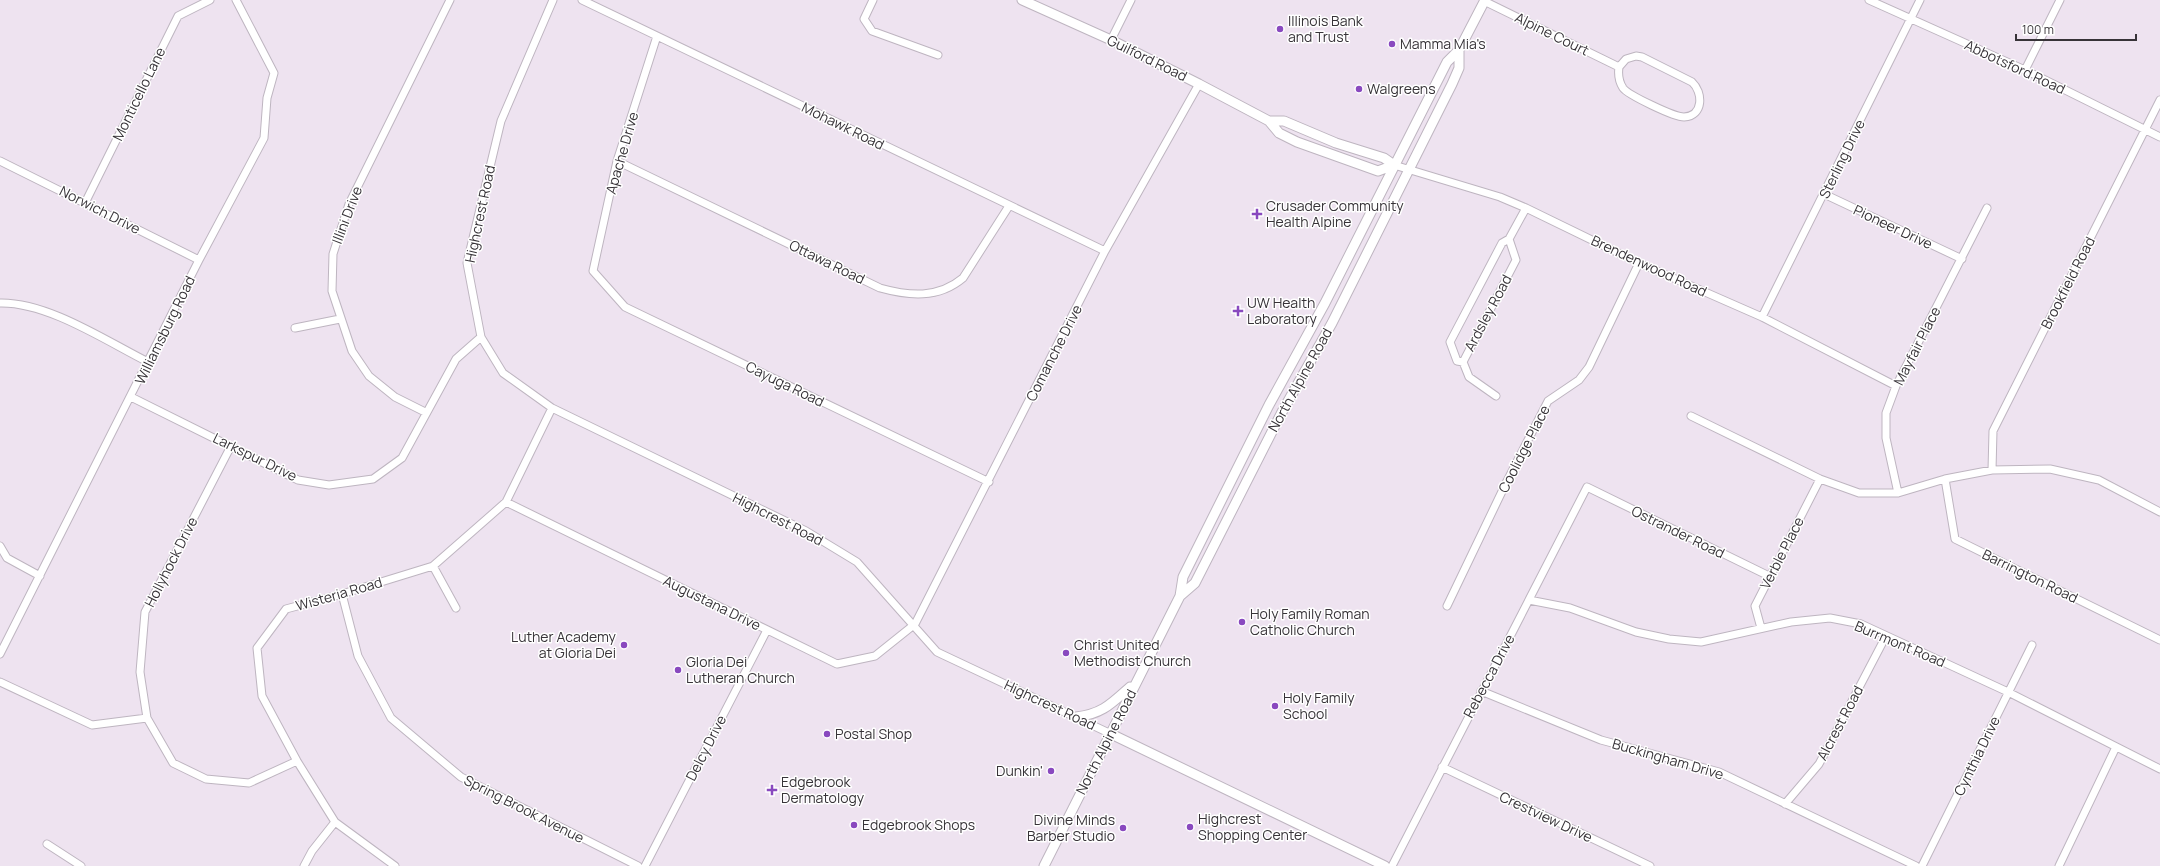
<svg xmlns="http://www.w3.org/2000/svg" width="2160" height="866" viewBox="0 0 2160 866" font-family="Manrope,sans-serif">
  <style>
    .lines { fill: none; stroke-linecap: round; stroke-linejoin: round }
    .street-casing { stroke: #beb5c0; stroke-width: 9 }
    .secondary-casing { stroke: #beb5c0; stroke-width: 11 }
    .street { stroke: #fff; stroke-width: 7 }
    .secondary { stroke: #fff; stroke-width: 9 }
    .poi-dot { fill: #8949bf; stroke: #fff; stroke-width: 1.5 }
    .labels { text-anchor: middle; stroke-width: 3; stroke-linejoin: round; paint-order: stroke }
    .poi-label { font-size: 14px; fill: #373338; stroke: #fff; text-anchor: start }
    .street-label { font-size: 14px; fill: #373338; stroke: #fff }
  </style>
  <rect width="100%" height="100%" fill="#eee3f0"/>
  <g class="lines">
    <defs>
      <path id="street" d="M553 0 501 121 467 263 481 337 503 373 552 408 806 531 857 562 937 652 1109 733
        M582 0 1105 251
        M873 0 864 19 872 31 938 55
        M1869 0 2025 70 2160 137
        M1484 1 1619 67
        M657 36 617 161 593 271 625 307 989 482
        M1111 40 1131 0
        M1636 56 1642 57 1692 82C1703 92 1704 116 1684 117 1674 117 1628 95 1623 88 1619 82 1618 74 1619 67L1626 59Z
        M2025 70 2060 0
        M0 161 199 260
        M617 161 880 288C909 296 938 299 963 278L1009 206
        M1394 165 1500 197 1526 208 1639 263 1762 317 1896 386
        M1824 194 1962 259
        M85 203 178 16 210 0
        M1509 239 1516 260 1463 362 1457 361 1450 342 1502 243 1509 239 1526 208
        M0 303C48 302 106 341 148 362
        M1762 317 1920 0
        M295 328 340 319
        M1463 362 1469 377 1496 396
        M131 397 298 480 329 485 373 479 402 458 456 359 481 337
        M425 412 395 397 369 376 352 351 332 291 333 254 349 204 450 0
        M1691 416 1820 479 1859 493H1898L1945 479 1992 470 2050 469 2099 480 2160 512
        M231 446 145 612 140 672 147 718 173 763 206 779 249 783 297 761
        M1992 470 1993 431 2160 100
        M1945 479 1955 539 2160 640
        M1898 493 1886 438V413L1896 386 1987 208
        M506 502 837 664 875 656 915 624 1105 251 1199 84
        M0 546 7 558 40 576
        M433 566 456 608
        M342 594 358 656 391 718 461 777 638 866
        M1529 600 1570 608 1636 632 1669 639 1701 642 1791 622 1830 618 1861 624 2008 692 2160 769
        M1447 606 1507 481 1548 401 1579 380 1589 367 1639 263
        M1761 628 1755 606 1820 479
        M0 654 199 260 264 138 267 98 274 73 236 0
        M0 682 92 725 147 718
        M1481 691 1601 740 1719 772 1916 866
        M1442 767 1650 866
        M1785 804 1819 764 1886 636
        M47 844 81 866
        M304 866 312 851 335 822
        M395 866 335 822 297 761 262 696 257 648 286 609 342 594 433 566 506 502 552 408
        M645 866 767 630
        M1392 866 1587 487 1769 576
        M1922 866 2032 645
        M2059 866 2116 747"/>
      <path id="secondary" d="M1022 0 1111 40 1199 84 1269 121 1279 133 1297 142 1378 171 1394 165
        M1269 121H1284L1336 143 1384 158 1394 165
        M1180 596 1195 583 1282 412 1332 323 1452 84 1459 68V50
        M1076 717C1102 714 1111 704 1130 687
        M1109 733 1385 866
        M1044 866 1180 596 1183 577 1269 405 1325 303 1447 62 1459 50 1485 0"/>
    </defs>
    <use href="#street" class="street-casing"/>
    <use href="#secondary" class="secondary-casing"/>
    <use href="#street" class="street"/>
    <use href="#secondary" class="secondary"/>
  </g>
  <g class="poi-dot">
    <circle cx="1280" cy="29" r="4"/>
    <circle cx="1392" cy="44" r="4"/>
    <circle cx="1359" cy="89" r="4"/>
    <path d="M1255 208h4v4h4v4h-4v4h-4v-4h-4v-4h4z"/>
    <path d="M1236 305h4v4h4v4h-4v4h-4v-4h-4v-4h4z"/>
    <circle cx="1242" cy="622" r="4"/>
    <circle cx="624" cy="645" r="4"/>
    <circle cx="1066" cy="653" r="4"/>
    <circle cx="678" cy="670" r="4"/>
    <circle cx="1275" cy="706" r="4"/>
    <circle cx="827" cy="734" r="4"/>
    <circle cx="1051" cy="771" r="4"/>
    <path d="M770 784h4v4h4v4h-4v4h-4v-4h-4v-4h4z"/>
    <circle cx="854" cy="825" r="4"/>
    <circle cx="1190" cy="827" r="4"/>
    <circle cx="1123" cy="828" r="4"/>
  </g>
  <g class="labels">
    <g class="poi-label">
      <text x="1288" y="26">Illinois Bank<tspan x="1288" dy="16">and Trust</tspan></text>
      <text x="1400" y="49">Mamma Mia's</text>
      <text x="1367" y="94">Walgreens</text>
      <text x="1266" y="211">Crusader Community<tspan x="1266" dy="16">Health Alpine</tspan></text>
      <text x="1247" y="308">UW Health<tspan x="1247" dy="16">Laboratory</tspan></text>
      <text x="1250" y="619">Holy Family Roman<tspan x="1250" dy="16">Catholic Church</tspan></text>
      <text x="616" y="642" text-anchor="end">Luther Academy<tspan x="616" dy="16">at Gloria Dei</tspan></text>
      <text x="1074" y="650">Christ United<tspan x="1074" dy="16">Methodist Church</tspan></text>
      <text x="686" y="667">Gloria Dei<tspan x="686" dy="16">Lutheran Church</tspan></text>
      <text x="1283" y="703">Holy Family<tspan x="1283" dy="16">School</tspan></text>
      <text x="835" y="739">Postal Shop</text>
      <text x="1043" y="776" text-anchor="end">Dunkin'</text>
      <text x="781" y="787">Edgebrook<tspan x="781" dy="16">Dermatology</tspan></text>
      <text x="1198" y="824">Highcrest<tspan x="1198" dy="16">Shopping Center</tspan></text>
      <text x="1115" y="825" text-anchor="end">Divine Minds<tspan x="1115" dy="16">Barber Studio</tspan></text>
      <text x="862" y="830">Edgebrook Shops</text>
    </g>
    <g class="street-label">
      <text transform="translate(1552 34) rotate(26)" y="5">Alpine Court</text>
      <text transform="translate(1147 58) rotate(26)" y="5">Guilford Road</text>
      <text transform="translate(2015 67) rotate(25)" y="5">Abbotsford Road</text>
      <text transform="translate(139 94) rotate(-64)" y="5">Monticello Lane</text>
      <text transform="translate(843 126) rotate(26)" y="5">Mohawk Road</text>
      <text transform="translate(622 153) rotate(-74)" y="5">Apache Drive</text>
      <text transform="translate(1842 159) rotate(-64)" y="5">Sterling Drive</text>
      <text transform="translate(100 210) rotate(27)" y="5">Norwich Drive</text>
      <text transform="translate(480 214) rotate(-78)" y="5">Highcrest Road</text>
      <text transform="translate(347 215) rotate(-69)" y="5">Illini Drive</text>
      <text transform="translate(1893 227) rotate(25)" y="5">Pioneer Drive</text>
      <text transform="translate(827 262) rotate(26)" y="5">Ottawa Road</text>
      <text transform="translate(1649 266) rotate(25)" y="5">Brendenwood Road</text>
      <text transform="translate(2068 283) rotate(-63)" y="5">Brookfield Road</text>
      <text transform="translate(1488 313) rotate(-62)" y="5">Ardsley Road</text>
      <text transform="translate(165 330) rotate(-64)" y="5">Williamsburg Road</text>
      <text transform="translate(1917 346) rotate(-63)" y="5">Mayfair Place</text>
      <text transform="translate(1054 353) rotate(-63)" y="5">Comanche Drive</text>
      <text transform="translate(1300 380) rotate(-61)" y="5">North Alpine Road</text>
      <text transform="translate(785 384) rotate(26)" y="5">Cayuga Road</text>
      <text transform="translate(1524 449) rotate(-63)" y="5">Coolidge Place</text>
      <text transform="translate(255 457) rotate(26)" y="5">Larkspur Drive</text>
      <text transform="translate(778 519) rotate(27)" y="5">Highcrest Road</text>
      <text transform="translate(1678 532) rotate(26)" y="5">Ostrander Road</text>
      <text transform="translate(1782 553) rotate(-63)" y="5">Verble Place</text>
      <text transform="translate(171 562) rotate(-63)" y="5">Hollyhock Drive</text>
      <text transform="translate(2030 576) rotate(26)" y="5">Barrington Road</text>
      <text transform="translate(339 594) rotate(-16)" y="5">Wisteria Road</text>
      <text transform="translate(712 603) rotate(26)" y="5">Augustana Drive</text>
      <text transform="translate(1900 644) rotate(23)" y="5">Burrmont Road</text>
      <text transform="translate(1489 676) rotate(-62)" y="5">Rebecca Drive</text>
      <text transform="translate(1050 705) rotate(25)" y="5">Highcrest Road</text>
      <text transform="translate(1840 723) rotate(-62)" y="5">Alcrest Road</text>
      <text transform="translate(1106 742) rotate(-63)" y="5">North Alpine Road</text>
      <text transform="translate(706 748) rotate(-63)" y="5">Delcy Drive</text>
      <text transform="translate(1977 756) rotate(-64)" y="5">Cynthia Drive</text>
      <text transform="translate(1668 759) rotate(16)" y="5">Buckingham Drive</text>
      <text transform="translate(524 809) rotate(27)" y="5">Spring Brook Avenue</text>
      <text transform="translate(1546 817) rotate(25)" y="5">Crestview Drive</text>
    </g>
  </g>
  <path d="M2016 34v6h120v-6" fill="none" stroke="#373338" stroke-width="2"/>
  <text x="2022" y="34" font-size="12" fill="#373338" stroke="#ffffff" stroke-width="3" paint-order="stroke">100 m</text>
</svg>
